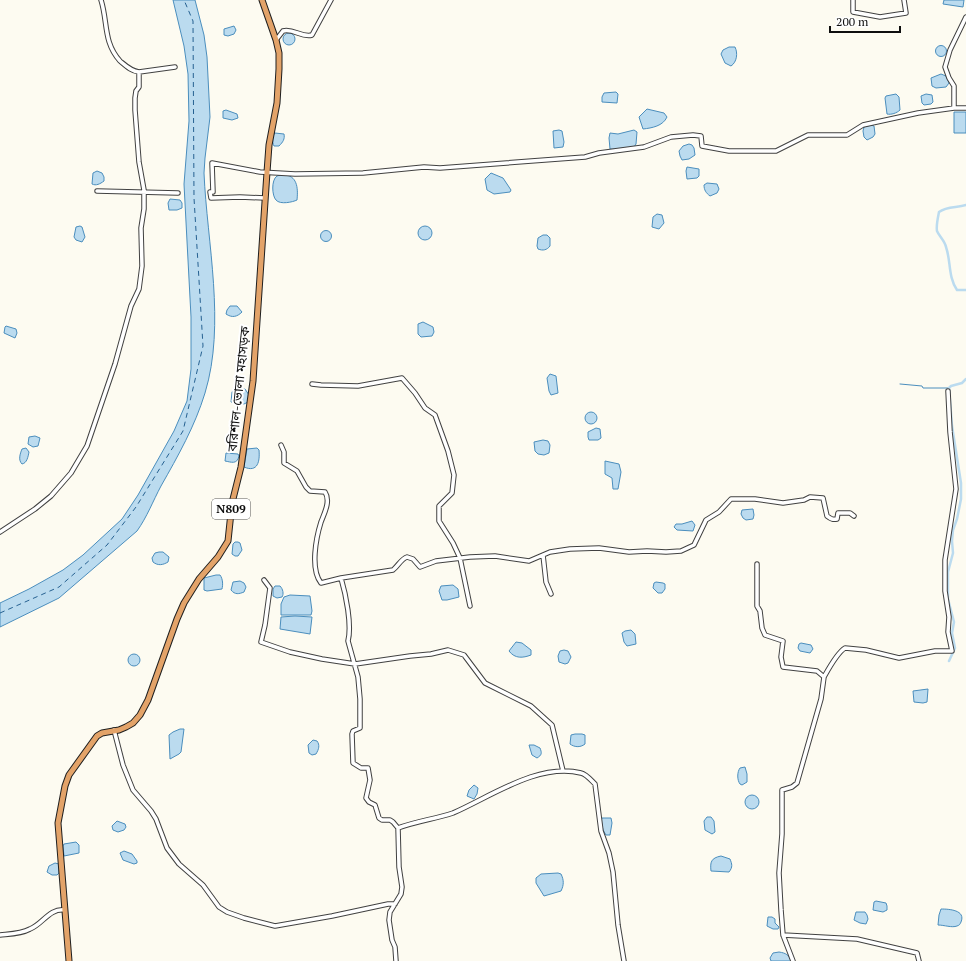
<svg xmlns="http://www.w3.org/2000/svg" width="966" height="961" viewBox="0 0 966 961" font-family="'PT Serif','Noto Sans Bengali',serif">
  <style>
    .water { fill: #bbdbef; stroke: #4b8ebd }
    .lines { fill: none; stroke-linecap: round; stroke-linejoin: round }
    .stream { stroke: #4b8ebd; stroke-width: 1 }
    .canal { stroke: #bbdbef; stroke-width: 2.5 }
    .ferry { stroke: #266191; stroke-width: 1; stroke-dasharray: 5 4; stroke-linecap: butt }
    .minor-casing { stroke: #414141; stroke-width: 5.5 }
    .highway-casing { stroke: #1f1f1f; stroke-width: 7 }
    .minor { stroke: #fff; stroke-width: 3.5 }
    .highway { stroke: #e3a369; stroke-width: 5 }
    .labels { text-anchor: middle; stroke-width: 4; stroke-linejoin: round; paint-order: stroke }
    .shield { fill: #fff; stroke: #565656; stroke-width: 1 }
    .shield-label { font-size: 12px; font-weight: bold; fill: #0e0e0e }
    .street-label { font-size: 13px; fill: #0e0e0e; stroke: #fff }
  </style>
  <rect width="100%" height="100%" fill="#fdfbf1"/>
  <path class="water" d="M173 0H195L204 35 207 57 210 117 205 158 204 173C207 243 226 324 205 393 195 426 178 456 161 486 153 501 147 517 137 531L59 598 0 627V603L29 589 63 570 83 555 122 519 138 495 174 431 187 401 191 369V317L184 184 189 121 188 74 184 46Z
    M944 0H964L963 7 943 4Z
    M234 26 236 30 234 34 228 36 224 35V29Z
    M283 39a6 6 0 1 1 12 0a6 6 0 1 1-12 0Z
    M935.5 51a5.5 5.5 0 1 1 11 0a5.5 5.5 0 1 1-11 0Z
    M729 47H735C738 53 737 62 731 66L725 63 721 54 723 50Z
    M941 74 946 76 949 83 946 87 936 88 932 86 931 78Z
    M616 92 618 94 617 103 602 102V97L604 93Z
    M896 94 899 97 900 110C897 113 891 115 887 114L885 98 886 96Z
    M926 94 932 95 933 102 931 104 924 105 922 103 921 96Z
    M647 109 664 113 667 117C663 126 652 128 643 129L639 117Z
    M226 110 237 114 238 118 232 120 223 118V111Z
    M954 112H966V133H954Z
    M871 125 874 126 875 134 873 137 867 140 864 137 863 131 864 127Z
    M559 130 562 131 564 142 563 147 554 148 553 131Z
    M634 130 637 132 636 144 634 147C627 148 616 150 610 149L609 138 610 133 618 134Z
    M275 133 284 134C285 139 283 142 279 146H274C272 142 272 136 275 133Z
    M689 144 692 145 694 148 695 155 689 159 682 160 680 156 679 151 683 146Z
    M687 167 699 169V176L697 178 687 179 686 171Z
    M97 171 102 173 104 177V181C100 184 96 186 92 184L93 173Z
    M491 173 503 178 511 190 510 192 494 194 487 190 485 179Z
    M286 175C298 177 298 190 297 200 293 202 280 205 276 200 272 196 271 180 277 176 279 175 284 175 286 175Z
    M707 183 717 184 719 189 717 193 710 196C706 193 704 190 704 185Z
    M170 199 180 200 182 203V208L177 210H169L168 203Z
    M657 214 662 215 664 223 659 229 652 227 653 217Z
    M418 233a7 7 0 1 1 14 0a7 7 0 1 1-14 0Z
    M80 226 82 227 85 237 82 242 76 240 74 237 76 227Z
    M320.5 236a5.5 5.5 0 1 1 11 0a5.5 5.5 0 1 1-11 0Z
    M543 235H547L550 238V246C547 250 543 251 538 249L537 246 538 238Z
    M230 306H237L242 312C237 317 232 318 226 314L227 310Z
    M423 322 433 327 434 332 432 336 421 337 418 334V324Z
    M6 326 16 329 17 333 15 338 4 333 5 327Z
    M550 374 556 376 558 393 551 395 549 391 547 378Z
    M235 388 245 389 249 395 248 402 244 404 231 402 232 392Z
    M585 418a6 6 0 1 1 12 0a6 6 0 1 1-12 0Z
    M596 428 600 429 601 438 598 440H589L588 437V432Z
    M35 436 40 438 38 446 33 447 28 444 29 437Z
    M543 440 548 441 550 445 549 453 544 455 538 454 535 451 534 442Z
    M26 448 29 452C28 457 27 463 22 464 18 460 20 454 22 449Z
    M257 448 259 450C260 461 258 473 244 467L247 449Z
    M226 453 238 454 239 456C237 465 231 462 225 461Z
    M605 461 619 464 621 472 618 489H613L612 478 605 474Z
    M753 509 754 515 753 519 746 520 743 518 741 514 742 510Z
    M692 521 695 525 693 531 677 530 674 527 676 524H682Z
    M235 542H238L240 543 242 550 238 556H235L232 554 233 544Z
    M159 552H163L169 557 168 562C163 565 158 566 153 562L152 558 155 553Z
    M216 575H220C223 579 223 585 222 589L207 591 204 590V578Z
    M240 581 244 583 246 587 244 592C239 594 235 595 231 590L233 582Z
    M656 582 663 583 665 584V589L662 593H658L653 588 654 583Z
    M453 585 458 589 459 597 447 600H442L439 591 441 586Z
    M275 586H280C283 589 284 594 282 597L277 598 273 596V589Z
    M290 595 310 596 312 611 311 615H281V604L284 597Z
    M295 616 312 617 310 634 280 629 281 617Z
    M631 630 635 634 636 644 627 646 624 642 622 633 625 631Z
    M516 642 522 643 531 650V655C523 658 515 659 509 651Z
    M801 643 811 645 813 649 810 653 800 651 798 648 799 644Z
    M564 650 568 651 571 657 568 663 565 664 559 662 558 656 560 651Z
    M128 660a6 6 0 1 1 12 0a6 6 0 1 1-12 0Z
    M928 689 927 702 923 703 914 702 913 691Z
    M180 729H184L181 752 179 754 170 759 169 735 173 732Z
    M575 734H582L585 735V744C580 748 574 747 570 744L571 735Z
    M313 740 317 741C320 745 319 749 316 754L312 755 309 753 308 745Z
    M529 745H534L540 748C542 753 542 755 537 758L532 755Z
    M745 767 747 774V782L742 785 740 784C737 780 737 772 740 768Z
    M474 785 478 788 477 794 474 799 467 796 469 790Z
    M745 802a7 7 0 1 1 14 0a7 7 0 1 1-14 0Z
    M707 817H711L714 821 715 832 712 834 705 830 704 821Z
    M602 818H611L612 823 610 835H606L603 830 601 820Z
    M117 821 125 824 126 827 124 830 118 832 113 830 112 826Z
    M76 842 79 845V853L64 856 63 846 64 844Z
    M124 851 132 854 137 861V863L134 864 123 860 120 853Z
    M721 856 730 859C732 864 733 867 729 872L711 871C710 862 711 858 721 856Z
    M55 863 59 864V873L57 875H52L47 872 49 866Z
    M558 873 561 874C564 880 564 885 561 891L544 896 536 883V878L541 874Z
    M876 901 886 903 887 906V910L883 912 873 910 874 902Z
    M941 909C949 909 966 910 961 922 960 924 960 925 957 926 952 928 944 925 938 925L939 915Z
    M856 912H865L867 915 868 919 866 924 860 923 854 920Z
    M768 917H772L775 919V923L779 927 778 929H773L767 926Z
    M779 952C786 953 789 955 791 961H771L770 958 773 953Z"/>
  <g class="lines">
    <path class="stream" d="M900 384 922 386 923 388H949"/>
    <path class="canal" d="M966 205C957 208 947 206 939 212 938 217 936 226 937 231 939 236 945 241 946 247 951 261 948 277 957 290H966
      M949 661 955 648 952 633 954 622 948 599V572L953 553 952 541 953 530 957 519 961 499V483L952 426 949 388 951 386 962 383 966 379"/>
    <path class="ferry" d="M0 613 59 587 107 545 136 507 183 431 203 346 194 198 193 21 184 0"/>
    <defs>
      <path id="minor" d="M101 0C108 22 103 42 120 61 126 66 131 71 139 72
        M853 0V12L880 17 906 13 904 0
        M276 40 283 31C293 28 302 38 312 35L331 0
        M954 108V86L949 78 945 67 950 50 966 17
        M97 191 178 193
        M265 198 240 197 211 198 210 192H213L212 163 260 172 295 174 363 173 424 167 440 168 585 157 599 153 644 147 671 137 693 135 701 136 702 146 729 151H776L808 135H847L863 125 918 113 954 108H966
        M312 384 321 385 358 386 402 378 415 393 425 408 435 415 448 451 454 475 452 493 439 506V521L453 543 460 558 470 606
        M281 445 284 452V463L297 471 306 487 310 491 325 492C331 501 324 514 321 522 316 538 310 569 321 583L341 578C346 595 352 625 348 641L358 677 360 699V728L353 731 352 734 353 763 361 768H368L370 780 366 798 369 802 375 805 379 818 382 820H390L393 822 398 828 399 867 402 887 401 894 390 912 389 920 392 940 395 947 396 961
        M0 532 35 509 51 496 71 473 87 446 115 364 131 306 139 289 142 266 141 228 144 209V190L139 162 135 110V98L136 91 139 87V72L175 67
        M543 555 546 582 551 594
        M757 564V606L760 611 762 628 765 635 783 641 781 657 783 667 817 671 824 677 821 699 797 783 792 787 782 790V834L779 873 781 910 783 935 793 961
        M341 578 393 570C399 565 401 559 407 557L413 559 420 567 436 561 470 557 495 556 529 561 550 552 570 549 599 548 629 552 647 551 666 552 681 551 694 545 706 520 719 512 731 499H755L783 503 804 500 810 497 823 498 827 516C831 519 833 520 837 519L838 513H850L854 516
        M264 580 270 588 265 625 261 642 290 652 322 659 355 664 410 656 431 654 448 650 464 655 485 683 531 706 552 725 563 771
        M824 677C829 668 837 653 845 648L866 650 899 658 935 651H952L948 632 949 617 945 591V560L956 489 950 432 948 391
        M114 730 123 765 133 790 151 811 156 819 167 848 179 864 203 885 219 907 227 912 244 918 275 926 332 916 388 904H395
        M398 828C417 821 435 819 453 813 490 797 539 762 581 773 586 774 591 780 595 784L601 831 609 853 613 872 618 925 624 961
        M0 935C10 934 21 934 30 929 43 924 49 908 65 910
        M783 935 857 939 917 953 919 961"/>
      <path id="highway" d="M69 961 58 823 65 786 69 775 97 736 102 733 119 730 126 727 133 723 140 715 148 700 177 619 184 603 199 579 218 557 228 541 232 503 241 467 253 381 267 172 269 145 277 103 279 69V53L276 40 262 0"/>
    </defs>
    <use href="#minor" class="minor-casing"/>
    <use href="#highway" class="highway-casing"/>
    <use href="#minor" class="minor"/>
    <use href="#highway" class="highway"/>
  </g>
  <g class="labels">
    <rect class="shield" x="212" y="499" width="38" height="20" rx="3"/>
    <g class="shield-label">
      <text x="231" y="513">N809</text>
    </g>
    <g class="street-label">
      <text transform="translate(238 389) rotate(-84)" y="5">বরিশাল-ভোলা মহাসড়ক</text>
    </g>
  </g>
  <path d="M830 26v6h70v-6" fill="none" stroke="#0e0e0e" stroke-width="2"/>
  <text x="836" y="26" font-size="12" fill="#0e0e0e" stroke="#ffffff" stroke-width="3" paint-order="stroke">200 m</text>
</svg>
